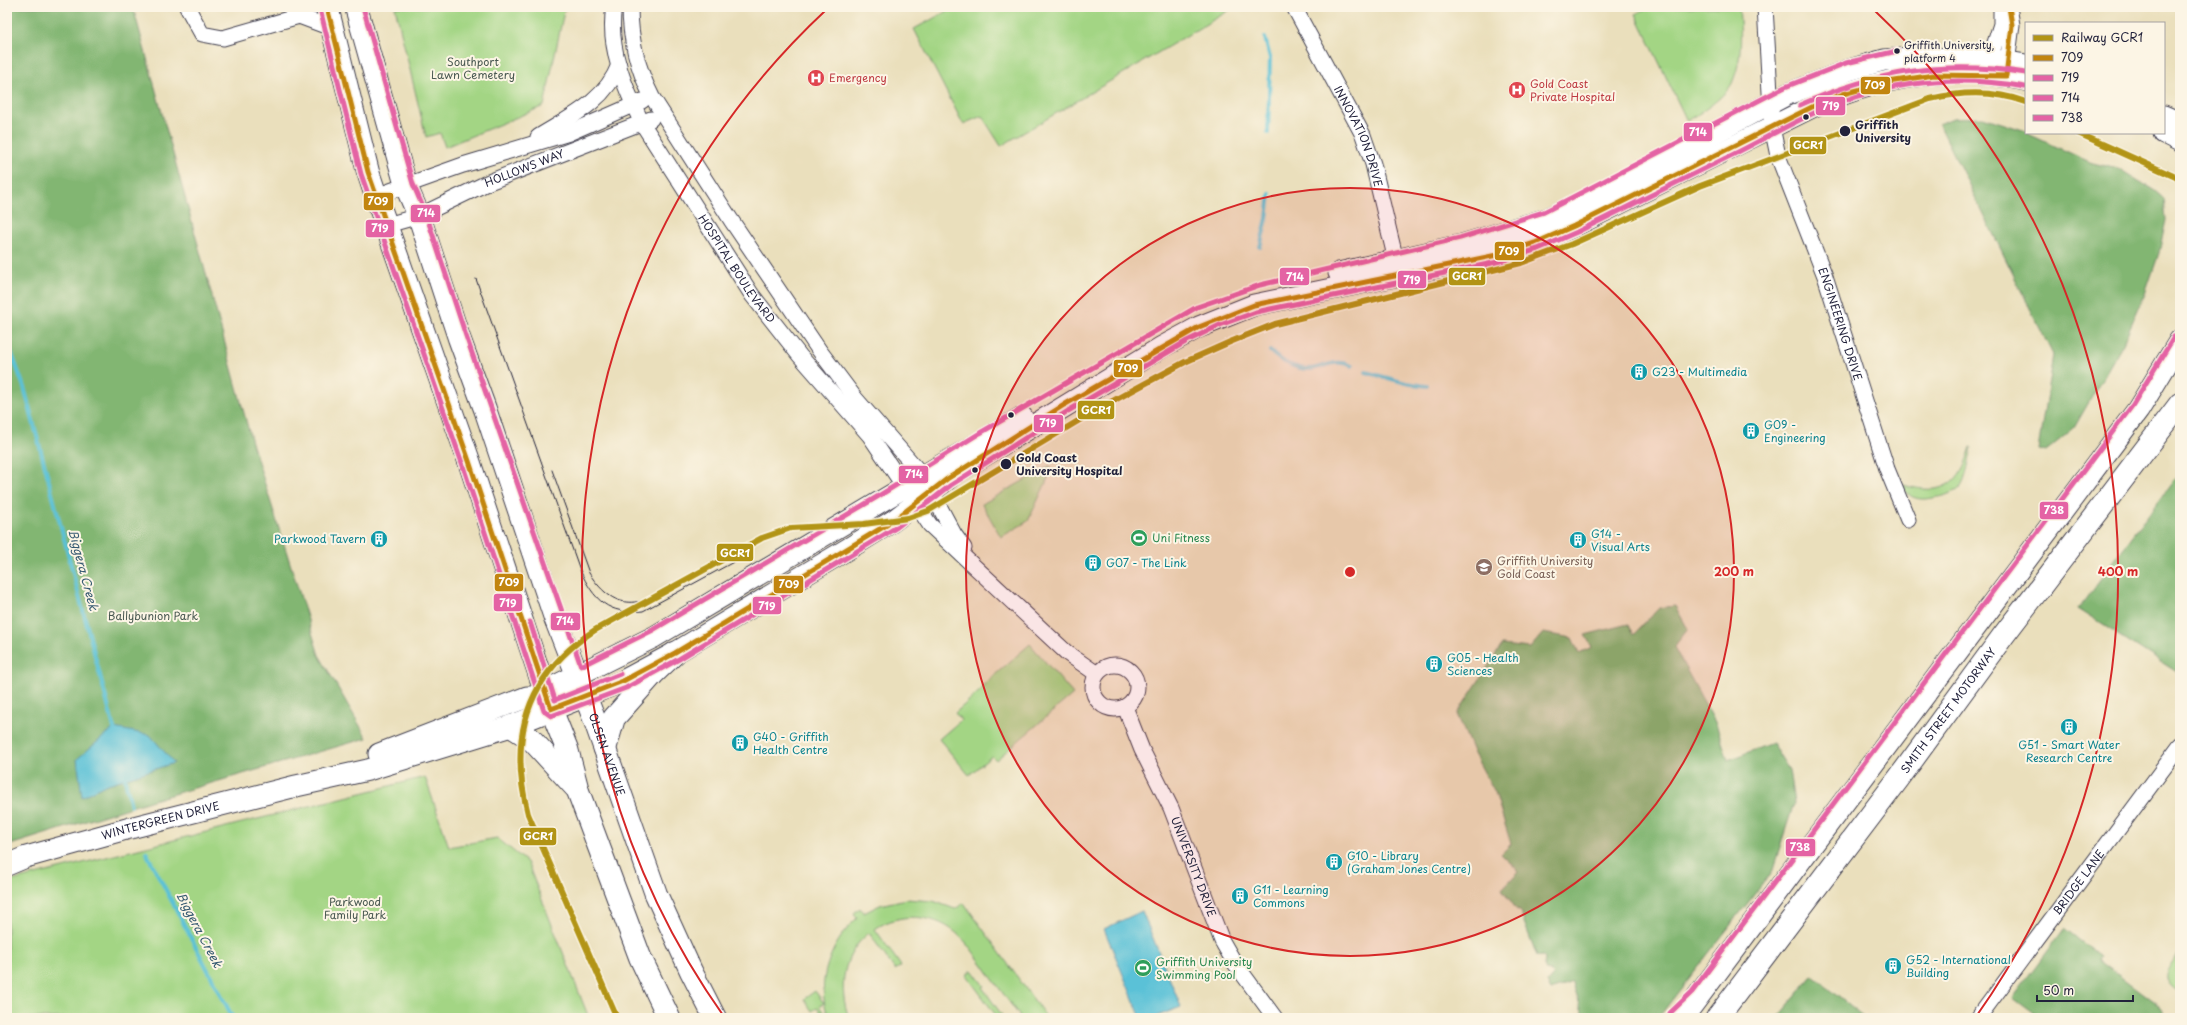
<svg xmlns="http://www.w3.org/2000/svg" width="2187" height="1025" viewBox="0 0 2187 1025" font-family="'Playpen Sans',sans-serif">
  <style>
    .green { fill: #a3d584; stroke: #627c60 }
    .forest { fill: #82b672; stroke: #526c56 }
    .water { fill: #5ac1d7; stroke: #3e7289 }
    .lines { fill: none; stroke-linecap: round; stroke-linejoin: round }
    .stream { stroke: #5ac1d7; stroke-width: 4 }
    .street-casing { stroke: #403e4e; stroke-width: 17 }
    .secondary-casing { stroke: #403e4e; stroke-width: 23 }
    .primary-casing { stroke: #403e4e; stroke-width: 24 }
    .highway-casing { stroke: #403e4e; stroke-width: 24 }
    .street { stroke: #fff; stroke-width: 15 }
    .secondary { stroke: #fff; stroke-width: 21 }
    .primary { stroke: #fff; stroke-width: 22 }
    .highway { stroke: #fff; stroke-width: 22 }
    .tram { stroke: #22223b; stroke-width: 1 }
    .bus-1-casing { stroke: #fcf5e5; stroke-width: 8 }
    .bus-2-casing { stroke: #fcf5e5; stroke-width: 8 }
    .bus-3-casing { stroke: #fcf5e5; stroke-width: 8 }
    .bus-4-casing { stroke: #fcf5e5; stroke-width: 8 }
    .bus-1 { stroke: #c2850f; stroke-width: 5 }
    .bus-2 { stroke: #e463a4; stroke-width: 5 }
    .bus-3 { stroke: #e463a4; stroke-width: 5 }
    .bus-4 { stroke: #e463a4; stroke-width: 5 }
    .rail-1-casing { stroke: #fcf5e5; stroke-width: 9 }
    .rail-1 { stroke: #b29415; stroke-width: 6 }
    .ring { fill: none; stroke: #d62828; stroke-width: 2 }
    .bus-dot { fill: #22223b; stroke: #fcf5e5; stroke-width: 1.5 }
    .labels { text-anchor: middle; stroke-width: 4; stroke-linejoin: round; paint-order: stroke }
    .bus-label { font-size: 10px; fill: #22223b; stroke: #fcf5e5; text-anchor: start }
    .park-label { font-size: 11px; fill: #495851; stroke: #fcf5e5 }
    .health-label { font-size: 11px; fill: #be3a42; stroke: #fcf5e5; text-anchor: start }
    .stop-label { font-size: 11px; font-weight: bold; fill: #22223b; stroke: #fcf5e5; text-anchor: start }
    .street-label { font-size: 11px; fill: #22223b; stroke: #fcf5e5 }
    .culture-label { font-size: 11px; fill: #0d838f; stroke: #fcf5e5; text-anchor: start }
    .leisure-label { font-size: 11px; fill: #27864d; stroke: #fcf5e5; text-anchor: start }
    .education-label { font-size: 11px; fill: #785e54; stroke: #fcf5e5; text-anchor: start }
    .water-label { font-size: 12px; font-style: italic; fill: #365a72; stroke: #fcf5e5 }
    .centre { fill: #d62828; stroke: #fcf5e5; stroke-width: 2 }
    .ring-label { font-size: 12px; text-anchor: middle; font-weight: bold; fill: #d62828; stroke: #fcf5e5; stroke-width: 4; stroke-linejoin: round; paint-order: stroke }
    .line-badge { stroke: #fcf5e5; stroke-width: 1.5 }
    .badge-label { font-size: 11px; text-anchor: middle; font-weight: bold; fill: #fff }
  </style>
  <rect width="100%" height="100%" fill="#fcf5e5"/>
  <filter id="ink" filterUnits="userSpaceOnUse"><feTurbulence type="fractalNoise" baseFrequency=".025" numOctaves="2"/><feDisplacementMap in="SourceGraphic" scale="8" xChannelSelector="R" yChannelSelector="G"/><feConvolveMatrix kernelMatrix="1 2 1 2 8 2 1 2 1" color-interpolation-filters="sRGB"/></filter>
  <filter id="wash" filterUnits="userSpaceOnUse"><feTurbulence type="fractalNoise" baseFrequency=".012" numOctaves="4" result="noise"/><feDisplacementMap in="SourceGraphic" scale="16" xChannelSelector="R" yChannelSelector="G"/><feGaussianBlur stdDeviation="0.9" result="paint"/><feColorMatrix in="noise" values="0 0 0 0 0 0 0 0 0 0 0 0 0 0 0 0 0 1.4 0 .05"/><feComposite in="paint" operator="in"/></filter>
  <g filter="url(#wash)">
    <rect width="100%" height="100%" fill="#eadfbc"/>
    <path class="green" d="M395 7H565L544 106 445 147 440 133 426 137Z
      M950 7H1235L1001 146 982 116 963 124 914 29 947 11Z
      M1649 7H1739C1741 31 1743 57 1733 81 1728 95 1700 114 1687 121L1636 14Z
      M1971 447H1972C1970 456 1966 482 1960 488 1957 492 1950 493 1946 495 1932 499 1909 505 1903 485 1943 496 1959 487 1971 447Z
      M1050 466 1052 470 1028 521 1001 537 982 504Z
      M1030 644 1073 694 996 760 992 756 969 775 939 739 961 720 955 713 982 689 981 687Z
      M425 777 449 847 497 838 527 862 589 1018H7V882Z
      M906 899 933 901 955 909 964 903 1047 1018H1021C1008 1000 995 983 983 965 974 954 967 941 955 932 933 914 899 912 875 929L901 966 895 970 869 933C842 954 838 988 849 1018H829C814 982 831 943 857 918L854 913 860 908 864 913 880 905Z
      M2180 951V993C2156 980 2167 968 2180 951Z
      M972 970 984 986 982 987 1004 1018H998L966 975Z
      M815 991 824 1003 819 1006 828 1018H825L817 1008 812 1011 804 999Z"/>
    <path class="forest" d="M7 7H133L253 446 319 655 367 738 153 800 7 846Z
      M1983 117 2023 130 2026 133 2090 162 2121 170 2155 191 2164 199 2166 220 2159 253 2145 294 2123 343 2074 428 2045 452 2038 450 2053 355 1939 124 1953 118Z
      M2180 472V674L2078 609Z
      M1675 606 1688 629 1674 647 1716 724 1728 760 1772 743 1789 770 1794 803 1772 872 1658 1018H1582L1584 1017 1572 982 1551 990 1547 983 1553 976 1550 972 1546 971 1544 965 1545 958 1543 955 1537 956 1519 909 1517 910 1502 889 1519 871 1501 854 1511 844 1495 792 1474 754 1457 714 1502 645 1530 648 1543 633 1572 638 1579 653 1592 647 1585 635 1628 624 1633 635 1659 608Z
      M2064 929 2100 957 2098 960 2161 1007 2169 1018H2040L2013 998Z
      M1813 976 1865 1017 1866 1018H1777Z"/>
    <path class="water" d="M114 728 150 735 174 763 105 785 82 797 77 759Z
      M1142 911 1181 1007 1152 1018H1141L1104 929Z"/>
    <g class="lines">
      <path class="stream" d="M1265 38 1270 58 1268 133
        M1260 247 1267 218 1270 194
        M7 341 24 387 115 732
        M1270 351C1281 362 1300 372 1316 368 1329 365 1338 359 1352 366
        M1366 372 1406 383 1427 386
        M124 774 131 806
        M146 852 233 1018"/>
    </g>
  </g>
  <g filter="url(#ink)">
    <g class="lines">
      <defs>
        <g id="street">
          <path d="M187 7 202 34 223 38 299 16 331 28"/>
          <path id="s1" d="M614 7C607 47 625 88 642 123L752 295 800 356 870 436 930 525 1067 653 1097 674"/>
          <path d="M630 7C630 40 637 68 652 97L731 220 819 350 855 398 923 476 954 534 964 548"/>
          <path id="s2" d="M1294 7 1363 135 1373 164 1398 269"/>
          <path id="s3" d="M1765 7 1772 127 1778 156 1825 276 1887 469 1908 520"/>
          <path d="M1987 68 2001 24V7"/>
          <path d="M2006 71 2012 25 2009 7"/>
          <path d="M538 137C570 117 605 102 619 65"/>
          <path d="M376 196 463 165 569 133 642 101"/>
          <path id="s4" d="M387 225 419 216 489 182 651 119"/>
          <circle cx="1115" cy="687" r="22"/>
          <path id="s5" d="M1125 707 1142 750 1171 808 1222 941 1234 962 1275 1018"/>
          <path id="s6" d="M1978 1018 2180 746"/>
        </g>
        <g id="secondary">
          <path d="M2164 116 2180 123"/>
          <path d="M2164 133 2180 141"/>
          <path d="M1339 273 1462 245 1547 219 1637 174 1788 94 1849 70 1884 60 1910 58 1990 59 2026 65"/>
          <path d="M379 754 527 697H533L654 637 1022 417"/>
          <path id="s7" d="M7 865 26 857 130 828 296 786 368 770 511 726 623 681 675 653 851 547 893 521 954 474 1162 347 1199 327 1254 305 1497 255 1535 243 1574 226 1820 103C1886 75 1956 65 2026 80"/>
        </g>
        <g id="primary">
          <path d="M327 7 368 172 376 196 469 461 551 709 567 749 578 791 640 957 669 1018"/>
          <path id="s8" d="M356 7 406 186 419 216 459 338 485 409 555 618 595 721 656 894 691 971 715 1018"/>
          <path d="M511 726 531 739 575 787"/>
          <path d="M605 749 614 718 654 673 675 653"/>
        </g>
        <g id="highway">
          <path d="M1682 1018 2138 410 2180 341"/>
          <path id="s9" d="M1717 1018 1899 778 2003 636 2180 404"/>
        </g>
      </defs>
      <use href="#street" class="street-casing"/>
      <use href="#secondary" class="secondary-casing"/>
      <use href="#primary" class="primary-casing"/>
      <use href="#highway" class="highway-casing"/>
      <use href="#street" class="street"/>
      <use href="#secondary" class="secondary"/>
      <use href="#primary" class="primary"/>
      <use href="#highway" class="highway"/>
      <path class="tram" d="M476 279 580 570C594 600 608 615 643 611L739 559
        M552 470 589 573C618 617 643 604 681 582 699 572 717 562 735 552"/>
      <defs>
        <path id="bus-1" d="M327 7 368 172 469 461 551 709 623 681 675 653 893 521 947 479 1064 405 1199 327 1254 305 1497 255 1535 243 1574 226 1820 103 1843 94 1888 82 1934 75 2006 76 2012 25 2009 7"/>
        <path id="bus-2" d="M320 9 361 174 462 463 544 711 551 716 626 688 679 659 897 527 951 485 1068 411 1187 341 1220 325 1256 312 1498 262 1538 249 1577 232C1629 206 1682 180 1734 154 1764 139 1793 122 1823 109 1888 81 1956 75 2025 87"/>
        <path id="bus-3" d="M363 7 413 184 426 214 466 336 581 666 651 631 877 497 980 433 1197 307 1260 285 1460 238 1544 212 1785 87 1846 63 1897 51
          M530 622 555 700 620 674"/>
        <path id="bus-4" d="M1800 105C1876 71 1944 60 2026 73
          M1670 1013 1692 992 2132 406 2174 337"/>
      </defs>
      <use href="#bus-1" class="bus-1-casing"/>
      <use href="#bus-2" class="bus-2-casing"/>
      <use href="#bus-3" class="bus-3-casing"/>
      <use href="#bus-4" class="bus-4-casing"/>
      <use href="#bus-1" class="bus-1"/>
      <use href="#bus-2" class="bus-2"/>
      <use href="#bus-3" class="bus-3"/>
      <use href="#bus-4" class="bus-4"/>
      <defs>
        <path id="rail-1" d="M2078 133 2180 179
          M617 1018 528 814C508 737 527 674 595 630L762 538 791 528 864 524 908 518 928 511 1098 409 1185 362 1230 342 1275 324 1521 263 1572 244 1700 186 1930 99C1963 91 1994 90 2026 102"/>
      </defs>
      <use href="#rail-1" class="rail-1-casing"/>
      <use href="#rail-1" class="rail-1"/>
    </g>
  </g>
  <circle cx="1350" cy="572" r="384" fill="#d62828" fill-opacity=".12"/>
  <g class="ring">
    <circle cx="1350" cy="572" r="384"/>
    <path d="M725 1018A768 768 0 0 1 826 10M1874 10A768 768 0 0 1 1975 1018"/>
  </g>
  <defs>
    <symbol id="hospital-disc" viewBox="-11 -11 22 22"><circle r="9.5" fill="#e0444e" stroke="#fcf5e5"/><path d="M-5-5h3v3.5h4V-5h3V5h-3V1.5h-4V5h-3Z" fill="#fff"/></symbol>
    <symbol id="building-disc" viewBox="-11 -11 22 22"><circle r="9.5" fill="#0f9aa8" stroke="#fcf5e5"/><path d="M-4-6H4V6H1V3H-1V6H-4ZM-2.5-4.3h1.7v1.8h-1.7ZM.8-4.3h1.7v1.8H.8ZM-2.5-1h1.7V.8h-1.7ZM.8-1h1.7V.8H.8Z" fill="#fff"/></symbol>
    <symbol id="stadium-disc" viewBox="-11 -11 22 22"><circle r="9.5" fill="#2e9e5b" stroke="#fcf5e5"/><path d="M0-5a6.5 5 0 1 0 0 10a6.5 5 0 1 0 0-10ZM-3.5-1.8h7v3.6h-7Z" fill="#fff"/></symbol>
    <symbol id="university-disc" viewBox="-11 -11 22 22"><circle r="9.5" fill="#8d6e63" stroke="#fcf5e5"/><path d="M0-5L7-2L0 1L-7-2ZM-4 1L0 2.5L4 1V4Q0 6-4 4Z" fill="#fff"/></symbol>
  </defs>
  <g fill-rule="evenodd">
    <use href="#hospital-disc" x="806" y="68" width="20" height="20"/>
    <use href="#hospital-disc" x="1507" y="80" width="20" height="20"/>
    <use href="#building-disc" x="1629" y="362" width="20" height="20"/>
    <use href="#building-disc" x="1741" y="421" width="20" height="20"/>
    <use href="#stadium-disc" x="1129" y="528" width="20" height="20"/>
    <use href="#building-disc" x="369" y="529" width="20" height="20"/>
    <use href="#building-disc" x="1568" y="530" width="20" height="20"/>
    <use href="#building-disc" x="1083" y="553" width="20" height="20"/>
    <use href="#university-disc" x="1474" y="557" width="20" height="20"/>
    <use href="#building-disc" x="1424" y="654" width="20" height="20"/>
    <use href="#building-disc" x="2059" y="717" width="20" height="20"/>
    <use href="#building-disc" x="730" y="733" width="20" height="20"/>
    <use href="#building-disc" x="1324" y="852" width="20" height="20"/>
    <use href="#building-disc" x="1230" y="886" width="20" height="20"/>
    <use href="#building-disc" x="1883" y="956" width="20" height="20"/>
    <use href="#stadium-disc" x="1133" y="958" width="20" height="20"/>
  </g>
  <g class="bus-dot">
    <circle cx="1897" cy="51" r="3.5"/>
    <circle cx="1806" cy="117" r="3.5"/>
    <circle cx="1845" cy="131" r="6"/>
    <circle cx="1011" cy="415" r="3.5"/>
    <circle cx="1006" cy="464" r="6"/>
    <circle cx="975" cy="470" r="3.5"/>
  </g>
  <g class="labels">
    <g class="bus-label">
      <text x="1904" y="49">Griffith University,<tspan x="1904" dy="13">platform 4</tspan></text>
    </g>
    <g class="park-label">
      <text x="473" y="66">Southport<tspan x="473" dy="13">Lawn Cemetery</tspan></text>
      <text x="153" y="620">Ballybunion Park</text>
      <text x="355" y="906">Parkwood<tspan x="355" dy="13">Family Park</tspan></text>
    </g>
    <g class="health-label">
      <text x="829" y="82">Emergency</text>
      <text x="1530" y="88">Gold Coast<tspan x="1530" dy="13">Private Hospital</tspan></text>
    </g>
    <g class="stop-label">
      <text x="1855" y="129">Griffith<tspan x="1855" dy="13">University</tspan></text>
      <text x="1016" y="462">Gold Coast<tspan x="1016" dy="13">University Hospital</tspan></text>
    </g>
    <g class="street-label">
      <text dy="4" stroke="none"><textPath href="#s2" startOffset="145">INNOVATION DRIVE</textPath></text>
      <text dy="4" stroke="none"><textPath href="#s4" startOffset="149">HOLLOWS WAY</textPath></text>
      <text dy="4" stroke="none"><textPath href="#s1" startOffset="295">HOSPITAL BOULEVARD</textPath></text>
      <text dy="4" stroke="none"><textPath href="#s3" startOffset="329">ENGINEERING DRIVE</textPath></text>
      <text dy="4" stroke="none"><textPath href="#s9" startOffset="385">SMITH STREET MOTORWAY</textPath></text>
      <text dy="4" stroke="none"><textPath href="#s8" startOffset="789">OLSEN AVENUE</textPath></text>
      <text dy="4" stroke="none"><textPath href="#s7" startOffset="160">WINTERGREEN DRIVE</textPath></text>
      <text dy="4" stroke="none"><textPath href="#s5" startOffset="174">UNIVERSITY DRIVE</textPath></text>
      <text dy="4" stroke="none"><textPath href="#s6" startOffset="169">BRIDGE LANE</textPath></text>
    </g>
    <g class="culture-label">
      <text x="1652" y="376">G23 - Multimedia</text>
      <text x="1764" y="429">G09 -<tspan x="1764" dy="13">Engineering</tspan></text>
      <text x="1591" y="538">G14 -<tspan x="1591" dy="13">Visual Arts</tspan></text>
      <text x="366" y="543" text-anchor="end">Parkwood Tavern</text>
      <text x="1106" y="567">G07 - The Link</text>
      <text x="1447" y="662">G05 - Health<tspan x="1447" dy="13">Sciences</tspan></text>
      <text x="753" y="741">G40 - Griffith<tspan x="753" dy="13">Health Centre</tspan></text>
      <text x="2069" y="749" text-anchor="middle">G51 - Smart Water<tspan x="2069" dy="13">Research Centre</tspan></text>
      <text x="1347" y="860">G10 - Library<tspan x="1347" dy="13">(Graham Jones Centre)</tspan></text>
      <text x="1253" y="894">G11 - Learning<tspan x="1253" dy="13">Commons</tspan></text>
      <text x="1906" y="964">G52 - International<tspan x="1906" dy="13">Building</tspan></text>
    </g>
    <g class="leisure-label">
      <text x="1152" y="542">Uni Fitness</text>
      <text x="1156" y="966">Griffith University<tspan x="1156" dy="13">Swimming Pool</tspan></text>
    </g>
    <g class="education-label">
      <text x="1497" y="565">Griffith University<tspan x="1497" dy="13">Gold Coast</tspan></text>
    </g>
    <g class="water-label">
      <text transform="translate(83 570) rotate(75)" y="4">Biggera Creek</text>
      <text transform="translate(199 930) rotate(62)" y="4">Biggera Creek</text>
    </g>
  </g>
  <circle cx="1350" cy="572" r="6" class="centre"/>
  <g class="ring-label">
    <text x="1734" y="576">200 m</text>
    <text x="2118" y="576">400 m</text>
  </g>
  <g class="line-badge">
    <rect x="1860" y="76" width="31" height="19" rx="4" fill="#c2850f"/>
    <rect x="1815" y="96" width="31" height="20" rx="4" fill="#e463a4"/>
    <rect x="1683" y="122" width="30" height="20" rx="4" fill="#e463a4"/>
    <rect x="1789" y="136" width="38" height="19" rx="4" fill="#b29415"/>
    <rect x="363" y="192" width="31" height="19" rx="4" fill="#c2850f"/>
    <rect x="410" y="204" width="31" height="19" rx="4" fill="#e463a4"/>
    <rect x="365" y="219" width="30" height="19" rx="4" fill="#e463a4"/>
    <rect x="1494" y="241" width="31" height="20" rx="4" fill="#c2850f"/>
    <rect x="1448" y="267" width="38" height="19" rx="4" fill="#b29415"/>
    <rect x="1279" y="267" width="31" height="19" rx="4" fill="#e463a4"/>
    <rect x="1397" y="270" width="30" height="19" rx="4" fill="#e463a4"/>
    <rect x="1113" y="359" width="30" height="19" rx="4" fill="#c2850f"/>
    <rect x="1077" y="400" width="38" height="20" rx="4" fill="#b29415"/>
    <rect x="1033" y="414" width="31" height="19" rx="4" fill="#e463a4"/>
    <rect x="898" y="465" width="31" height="19" rx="4" fill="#e463a4"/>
    <rect x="2039" y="501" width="30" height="19" rx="4" fill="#e463a4"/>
    <rect x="716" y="543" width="38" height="19" rx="4" fill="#b29415"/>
    <rect x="494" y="573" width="30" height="19" rx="4" fill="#c2850f"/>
    <rect x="773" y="575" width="31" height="19" rx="4" fill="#c2850f"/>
    <rect x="493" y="593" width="30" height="19" rx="4" fill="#e463a4"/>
    <rect x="752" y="596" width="30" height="19" rx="4" fill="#e463a4"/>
    <rect x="550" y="612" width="31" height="19" rx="4" fill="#e463a4"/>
    <rect x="519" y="827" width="38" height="19" rx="4" fill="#b29415"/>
    <rect x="1785" y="838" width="31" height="19" rx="4" fill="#e463a4"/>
  </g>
  <g class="badge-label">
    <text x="1875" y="89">709</text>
    <text x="1831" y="110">719</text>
    <text x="1698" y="136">714</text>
    <text x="1808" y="149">GCR1</text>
    <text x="378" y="205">709</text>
    <text x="426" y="217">714</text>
    <text x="380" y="232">719</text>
    <text x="1509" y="255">709</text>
    <text x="1467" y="280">GCR1</text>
    <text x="1295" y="281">714</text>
    <text x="1412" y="284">719</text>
    <text x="1128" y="372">709</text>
    <text x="1096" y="414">GCR1</text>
    <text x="1048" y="427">719</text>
    <text x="914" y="478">714</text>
    <text x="2054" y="514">738</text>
    <text x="735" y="557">GCR1</text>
    <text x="509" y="586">709</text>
    <text x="789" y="588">709</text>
    <text x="508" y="607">719</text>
    <text x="767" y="610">719</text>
    <text x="565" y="625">714</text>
    <text x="538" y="840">GCR1</text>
    <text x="1800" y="851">738</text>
  </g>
  <rect width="2187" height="1025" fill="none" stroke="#fcf5e5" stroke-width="24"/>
  <rect x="2025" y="22" width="140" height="112" fill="#fcf5e5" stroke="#a5a1a1"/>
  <rect x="2033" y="35" width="20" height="6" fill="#b29415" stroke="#a5a1a1"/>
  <text x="2061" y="42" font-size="12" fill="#22223b">Railway GCR1</text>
  <rect x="2033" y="55" width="20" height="6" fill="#c2850f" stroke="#a5a1a1"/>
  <text x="2061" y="62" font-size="12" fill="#22223b">709</text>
  <rect x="2033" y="75" width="20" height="6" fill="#e463a4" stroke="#a5a1a1"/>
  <text x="2061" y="82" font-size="12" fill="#22223b">719</text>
  <rect x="2033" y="95" width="20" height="6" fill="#e463a4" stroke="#a5a1a1"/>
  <text x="2061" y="102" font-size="12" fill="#22223b">714</text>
  <rect x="2033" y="115" width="20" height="6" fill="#e463a4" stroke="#a5a1a1"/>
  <text x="2061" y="122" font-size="12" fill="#22223b">738</text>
  <path d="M2037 995v6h96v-6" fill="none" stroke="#22223b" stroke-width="2"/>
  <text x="2043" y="995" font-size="12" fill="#22223b" stroke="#fcf5e5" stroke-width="3" paint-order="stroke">50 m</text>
</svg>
